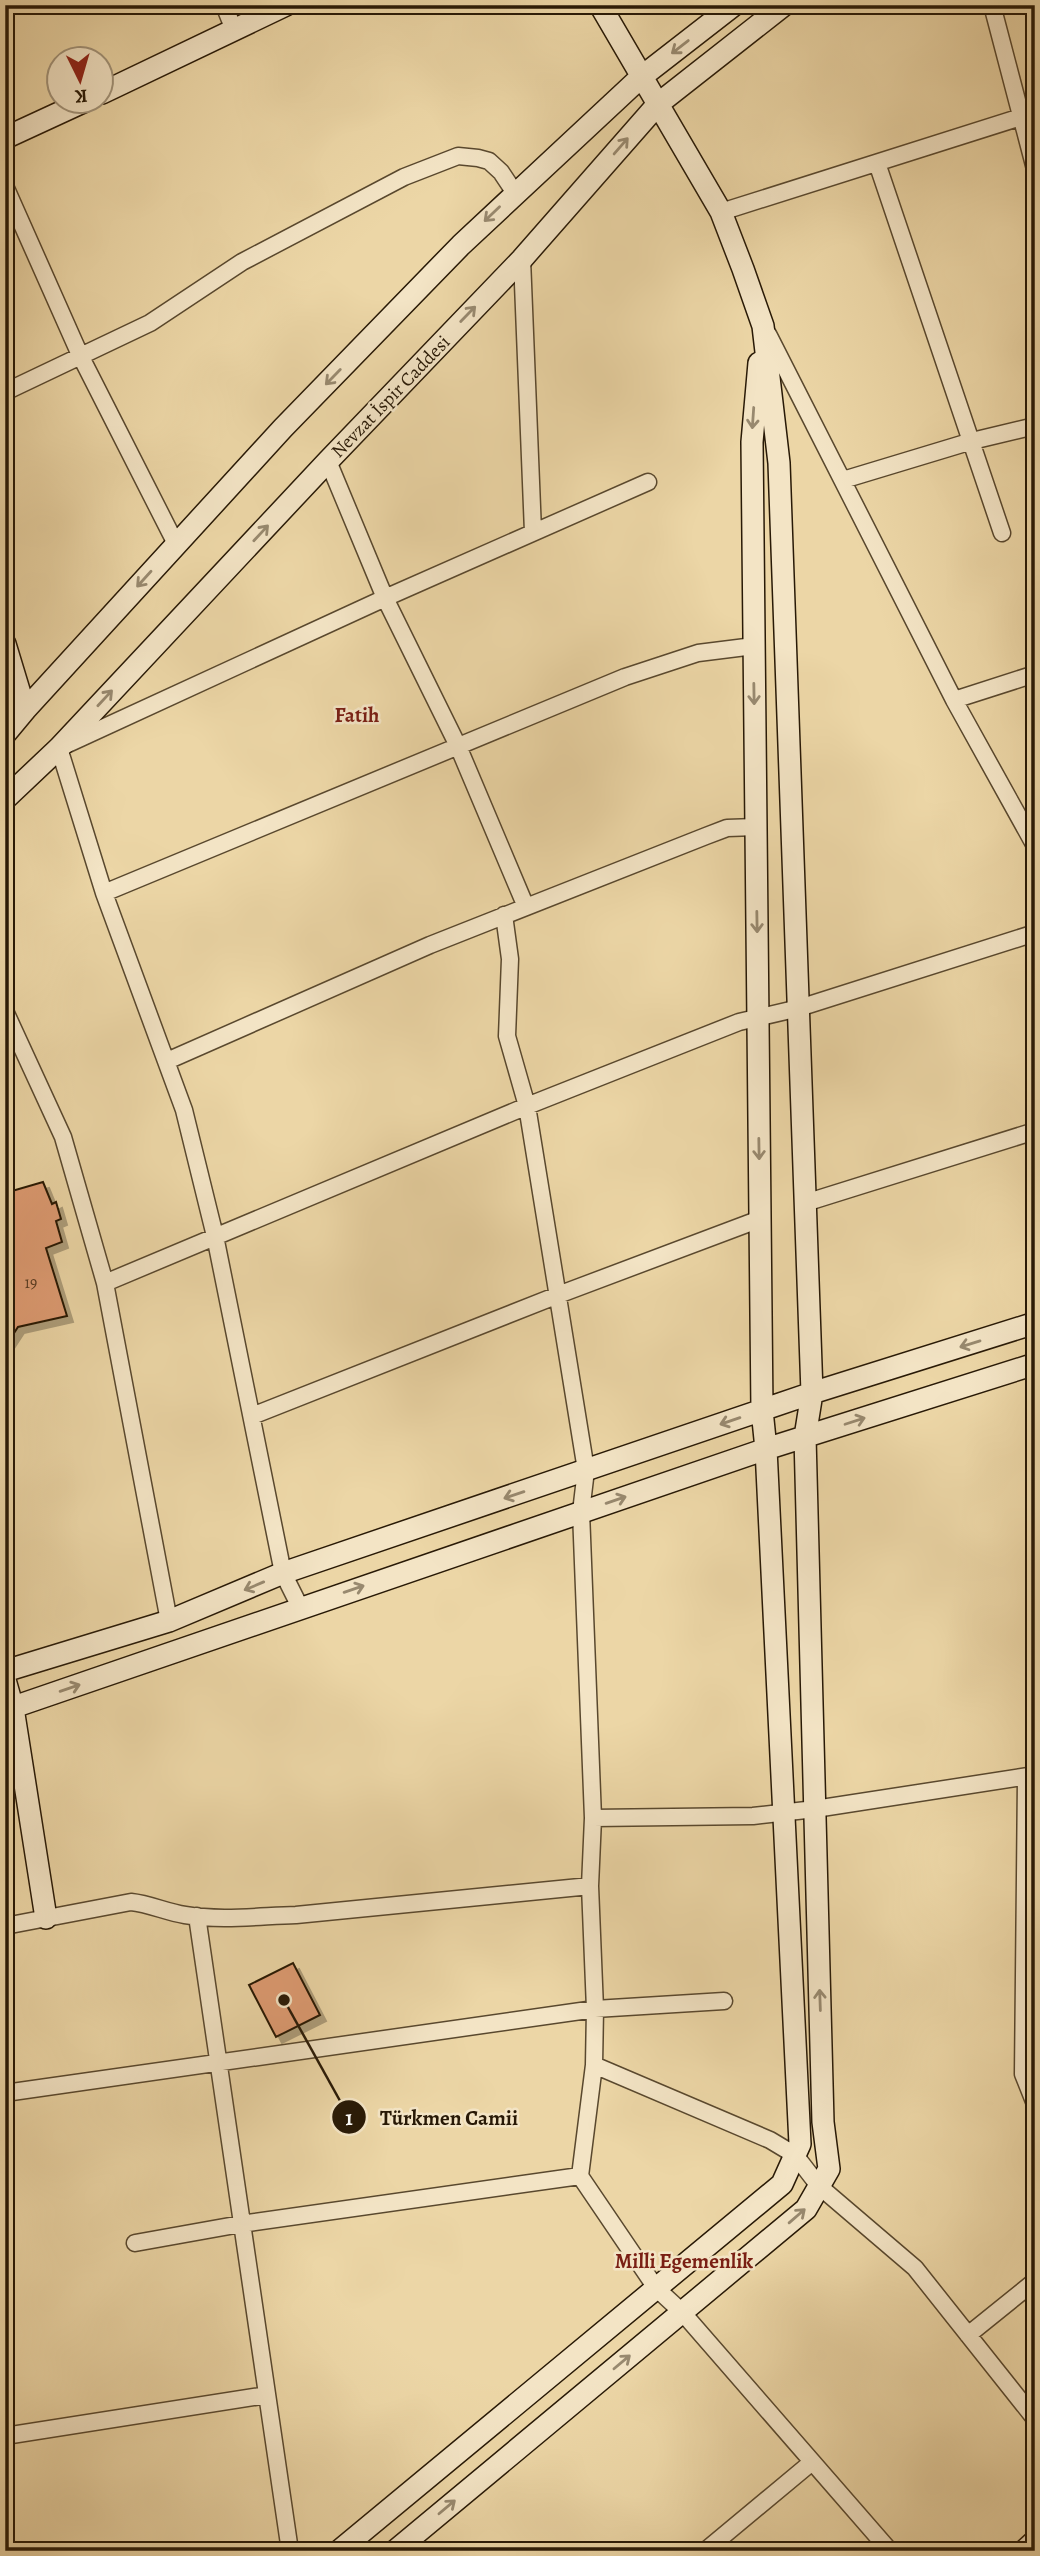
<svg xmlns="http://www.w3.org/2000/svg" width="1040" height="2556" viewBox="0 0 1040 2556" font-family="Alegreya,serif">
  <style>
    .building { fill: #de9b72; stroke: #281906; stroke-width: 2; filter: url(#shadow) }
    .lines { fill: none; stroke-linecap: round; stroke-linejoin: round }
    .street-casing { stroke: #59482e; stroke-width: 19 }
    .secondary-casing { stroke: #281906; stroke-width: 24 }
    .street { stroke: #f3e4c5; stroke-width: 16 }
    .secondary { stroke: #f3e4c5; stroke-width: 21 }
    .oneway { stroke: #98896f }
    .labels { text-anchor: middle; stroke-width: 5; stroke-linejoin: round; paint-order: stroke }
    .number-label { font-size: 16px; fill: #563a21 }
    .street-label { font-size: 19px; fill: #281906; stroke: #f3e4c5 }
    .neighbourhood-label { font-size: 21px; font-weight: bold; fill: #7a1f14; stroke: #f3e4c5 }
    .leader { fill: none; stroke: #281906; stroke-width: 2.5 }
    .callout-dot { fill: #281906; stroke: #f3e4c5; stroke-width: 2.5 }
    .mark-label { font-size: 21px; text-anchor: middle; font-weight: bold; fill: #fff }
    .callout-label { font-size: 21px; text-anchor: middle; font-weight: bold; fill: #281906; stroke: #f3e4c5; stroke-width: 5; stroke-linejoin: round; paint-order: stroke }
  </style>
  <defs>
    <filter id="shadow"><feDropShadow dx="6" dy="6" stdDeviation="0" flood-color="#0004"/></filter>
  </defs>
  <rect width="100%" height="100%" fill="#ecd6a6"/>
  <filter id="stains"><feTurbulence type="fractalNoise" baseFrequency=".00286" numOctaves="4"/><feColorMatrix values="0 0 0 0 .2 0 0 0 0 .09 0 0 0 0 .02 0 0 0 .5 -.17"/></filter>
  <radialGradient id="worn" r=".72"><stop offset=".6" stop-color="#630" stop-opacity="0"/><stop offset="1" stop-color="#630" stop-opacity=".3"/></radialGradient>
  <path class="building" d="M43 1182 52 1204 56 1202 61 1219 56 1221 62 1242 46 1248 67 1316 18 1327 5 1347V1193Z
    M293 1963 320 2015 276 2037 249 1985Z"/>
  <g class="lines">
    <defs>
      <path id="street" d="M224 5 234 30
        M992 5 1035 169
        M877 163 1002 533
        M5 186 80 355 176 544
        M721 212 1021 117 1035 116
        M522 259 533 532
        M768 334 954 700 1035 846
        M5 392 150 323 242 262 404 177 458 156 478 158 489 161 501 172 515 193
        M328 461 385 598 458 746 526 907
        M843 480 972 441 1035 426
        M954 700 1035 674
        M104 893 625 677 698 653 754 646
        M504 915 510 959 507 1036 527 1106 586 1470 581 1512 593 1818 590 1886 595 2009 594 2065 580 2176 656 2288 682 2312 890 2551
        M5 1011 63 1137 105 1283 169 1621
        M167 1061 430 945 706 836 727 828 756 827
        M805 1203 1035 1131
        M105 1283 527 1106 739 1022 799 1008 1035 933
        M252 1416 558 1295 760 1219
        M300 1607 283 1573 215 1236 184 1110 104 893 59 748 385 598 648 482
        M1026 1778 1023 2074 1035 2104
        M593 1818 753 1816 815 1809 1035 1775
        M197 1916 290 2551
        M5 1926 131 1902C150 1904 166 1912 185 1915 220 1921 260 1916 296 1915L590 1886
        M594 2065 770 2140 795 2155 819 2186 915 2268 1035 2419
        M5 2093 595 2009 724 2001
        M135 2243 241 2224 580 2176
        M968 2335 1035 2281
        M5 2436 267 2395
        M705 2551 812 2462"/>
      <path id="secondary" d="M102 93 286 5
        M5 138 83 102
        M5 644 25 710
        M5 734 25 710 283 428 461 245 640 78 734 5
        M5 799 59 748 328 461 522 259 658 104 784 5
        M5 1671 169 1621 283 1573 812 1393 1035 1323
        M5 1680 13 1708 46 1918
        M5 1710 766 1449 1035 1364
        M339 2551 782 2184 800 2144 766 1449 762 1410 752 442 759 363
        M395 2551 806 2209 829 2169 823 2122 805 1437 812 1393 779 463 763 326 743 269 721 212 600 5
        M1024 2551 1035 2541"/>
    </defs>
    <use href="#street" class="street-casing"/>
    <use href="#secondary" class="secondary-casing"/>
    <use href="#street" class="street"/>
    <use href="#secondary" class="secondary"/>
  </g>
  <defs><path id="oneway-shaft" d="M-6 0H5M1.5-3L5.5 0L1.5 3" fill="none" stroke-width="1.6" stroke-linecap="round" stroke-linejoin="round" transform="scale(1.75)"/></defs>
  <g class="oneway">
    <use href="#oneway-shaft" transform="translate(680 47) rotate(142)"/>
    <use href="#oneway-shaft" transform="translate(621 146) rotate(-49)"/>
    <use href="#oneway-shaft" transform="translate(492 214) rotate(136)"/>
    <use href="#oneway-shaft" transform="translate(468 314) rotate(-46)"/>
    <use href="#oneway-shaft" transform="translate(333 377) rotate(134)"/>
    <use href="#oneway-shaft" transform="translate(753 418) rotate(94)"/>
    <use href="#oneway-shaft" transform="translate(261 533) rotate(-47)"/>
    <use href="#oneway-shaft" transform="translate(144 579) rotate(132)"/>
    <use href="#oneway-shaft" transform="translate(754 694) rotate(89)"/>
    <use href="#oneway-shaft" transform="translate(105 698) rotate(-47)"/>
    <use href="#oneway-shaft" transform="translate(757 922) rotate(89)"/>
    <use href="#oneway-shaft" transform="translate(759 1149) rotate(89)"/>
    <use href="#oneway-shaft" transform="translate(970 1344) rotate(163)"/>
    <use href="#oneway-shaft" transform="translate(730 1421) rotate(161)"/>
    <use href="#oneway-shaft" transform="translate(855 1421) rotate(-18)"/>
    <use href="#oneway-shaft" transform="translate(514 1495) rotate(161)"/>
    <use href="#oneway-shaft" transform="translate(616 1500) rotate(-19)"/>
    <use href="#oneway-shaft" transform="translate(254 1586) rotate(157)"/>
    <use href="#oneway-shaft" transform="translate(354 1589) rotate(-19)"/>
    <use href="#oneway-shaft" transform="translate(70 1688) rotate(-19)"/>
    <use href="#oneway-shaft" transform="translate(820 2000) rotate(-92)"/>
    <use href="#oneway-shaft" transform="translate(797 2216) rotate(-41)"/>
    <use href="#oneway-shaft" transform="translate(622 2362) rotate(-40)"/>
    <use href="#oneway-shaft" transform="translate(447 2507) rotate(-40)"/>
  </g>
  <g class="labels">
    <g class="number-label">
      <text x="31" y="1288">19</text>
    </g>
    <g class="street-label">
      <text transform="translate(390 396) rotate(-46)" y="7">Nevzat İspir Caddesi</text>
    </g>
    <g class="neighbourhood-label">
      <text x="357" y="722">Fatih</text>
      <text x="684" y="2268">Milli Egemenlik</text>
    </g>
  </g>
  <path class="leader" d="M284 2000L349 2117"/>
  <g class="callout-dot">
    <circle cx="284" cy="2000" r="7"/>
    <circle cx="349" cy="2117" r="18"/>
  </g>
  <g class="mark-label">
    <text x="349" y="2125">1</text>
  </g>
  <g class="callout-label">
    <text x="449" y="2125">Türkmen Camii</text>
  </g>
  <rect width="1040" height="2556" fill="none" stroke="#ecd6a6" stroke-width="28"/>
  <rect x="7" y="7" width="1026" height="2542" fill="none" stroke="#281906" stroke-width="3.5"/>
  <rect x="14" y="14" width="1012" height="2528" fill="none" stroke="#281906" stroke-width="2"/>
  <g transform="translate(80 80) rotate(175)"><circle r="33" fill="#f3e4c5" stroke="#a29379" stroke-width="2"/>
  <path d="M0-5L12 26L0 18L-12 26Z" fill="#8f2418"/>
  <text y="-10" font-size="19" font-weight="bold" text-anchor="middle" fill="#281906">K</text>
  </g>
  <rect width="100%" height="100%" filter="url(#stains)"/>
  <rect width="100%" height="100%" fill="url(#worn)"/>
</svg>
